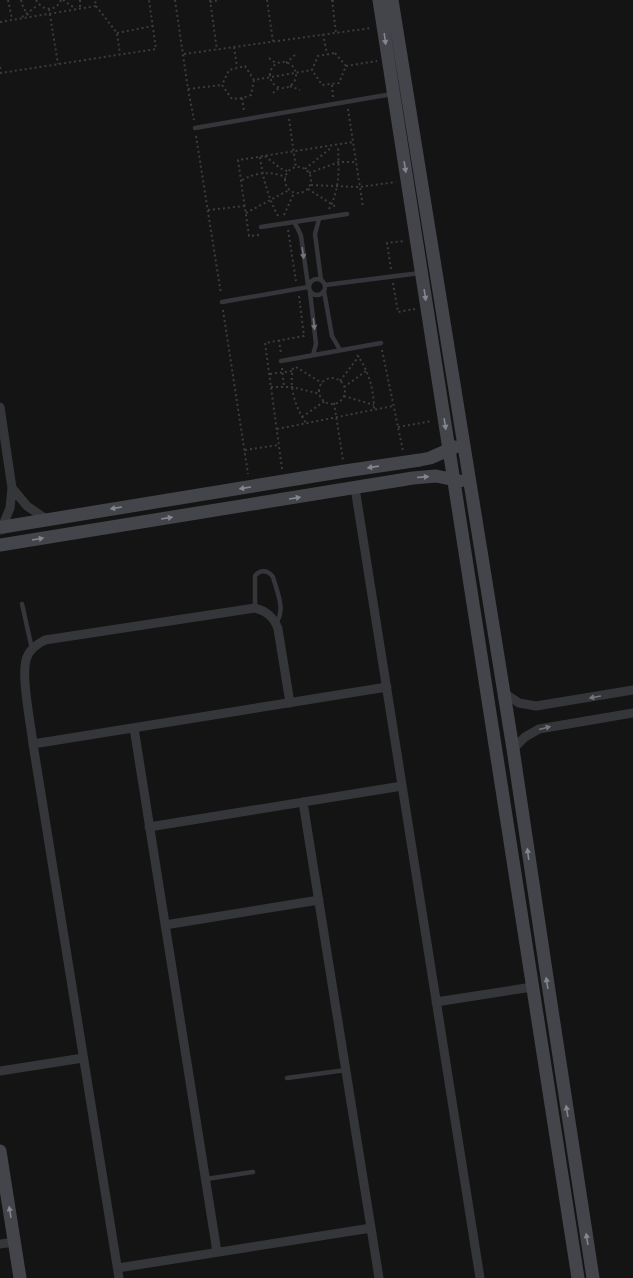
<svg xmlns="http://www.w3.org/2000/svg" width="633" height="1278" viewBox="0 0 633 1278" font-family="'Golos Text',sans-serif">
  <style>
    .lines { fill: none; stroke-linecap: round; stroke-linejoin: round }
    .path { stroke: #3c3c41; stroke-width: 2; stroke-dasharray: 2 3; stroke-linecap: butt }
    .lane { stroke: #35363a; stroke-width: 4.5 }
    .street { stroke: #35363a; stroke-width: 9 }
    .secondary { stroke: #44454a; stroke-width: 13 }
    .oneway { fill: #84878f }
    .oneway2 { fill: #74767d }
  </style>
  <rect width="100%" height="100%" fill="#141415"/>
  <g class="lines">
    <path class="path" d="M8 0 12 19
      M21 0 23 7 29 17
      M36 0C42 11 56 12 61 0
      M63 0 76 9
      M80 0V9
      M175 0 188 89 194 120
      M210 0 217 50
      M267 0 273 41
      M332 0 336 33
      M332 1 337 0
      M210 2 220 0
      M96 6 117 33 120 54
      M49 9 58 64
      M22 17 38 5
      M0 22 96 6 95 0
      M117 33 153 26
      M323 34 327 54
      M234 47 237 67
      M335 53 346 66 339 83 322 85 312 70 318 56Z
      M184 54 371 28
      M269 58 277 64
      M270 75a13 13 0 1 1 26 0a13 13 0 1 1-26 0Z
      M286 63 296 54
      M346 66 377 61
      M0 67 1 73 156 49 149 0
      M254 80 251 95 242 98 232 99 222 85 229 70 245 66 254 80 312 70
      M332 85 333 97
      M290 86 300 90
      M188 89 222 85
      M273 93 280 87
      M242 98 244 111
      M348 109 363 207
      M289 119 296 168
      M196 136 221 294
      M265 156 280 168 289 172
      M260 157C263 179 268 197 278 216
      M285 180a13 13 0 1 1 26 0a13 13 0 1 1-26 0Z
      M305 169 332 147
      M309 173 339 162H356
      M242 180C257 172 269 171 286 177
      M311 185 359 187 396 182
      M308 189 336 207
      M329 209C340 189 339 168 338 146
      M208 210 245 206
      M246 213 289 190
      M284 215 294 193
      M288 230 296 281
      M259 235 249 236 238 160 353 142
      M391 269 387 243 404 241
      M393 283 398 312 414 309V310
      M223 310 248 474
      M279 340 281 354
      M382 350 403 451
      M357 355C369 371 374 390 374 410
      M296 367 322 383
      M282 368 284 387
      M293 368C289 387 295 407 306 423
      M270 374 292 371
      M319 391a13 13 0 1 1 26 0a13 13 0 1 1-26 0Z
      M340 381 359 356
      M271 387H292L320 394
      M344 387 366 371
      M344 396 374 405
      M334 403 343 460
      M302 417 325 401
      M398 427 432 421
      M277 429 393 406
      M245 450 279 445
      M282 469 265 343 304 336 299 296"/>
    <path class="lane" d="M195 128 392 94
      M319 219 315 234 321 280
      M294 222 298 229 301 236 308 285
      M261 227 347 214
      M309 287a8 8 0 1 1 16 0a8 8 0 1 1-16 0Z
      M325 285 420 273
      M324 291 332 336 340 350
      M310 292 316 344 313 355
      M222 302 308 287
      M281 361 381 343
      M22 604 32 649
      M255 608V576C260 569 268 570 273 577 277 592 286 610 276 623
      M287 1078 346 1070
      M206 1179 253 1172"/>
    <path class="street" d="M0 407 12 488 10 508 1 530
      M12 488 27 506 46 519
      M355 488 480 1278
      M504 693 519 703 536 706 633 690
      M134 728 217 1252
      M33 744 387 687
      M513 749 525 737 539 729 633 713
      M303 802 379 1278
      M149 827 402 786
      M165 925 319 900
      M436 1002 532 987
      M0 1071 83 1058
      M0 1244 14 1242
      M118 1268 371 1228
      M119 1278 33 744C31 724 20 674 27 657 30 649 37 644 45 640L255 608C267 611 274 617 278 629L290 703"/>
    <path class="secondary" d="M379 0 578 1278
      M392 0 513 749 548 984 593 1278
      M3 527 345 471 420 460 430 458 455 447
      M0 545 413 478 436 476 460 481
      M0 1151 20 1278"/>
  </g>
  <defs><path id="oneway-solid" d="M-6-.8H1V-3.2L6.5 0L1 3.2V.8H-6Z"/></defs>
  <g class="oneway">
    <use href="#oneway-solid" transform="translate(385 39) rotate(82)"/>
    <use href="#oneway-solid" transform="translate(405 167) rotate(81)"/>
    <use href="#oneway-solid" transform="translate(425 295) rotate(81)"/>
    <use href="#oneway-solid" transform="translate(445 424) rotate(81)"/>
    <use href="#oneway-solid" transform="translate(373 467) rotate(172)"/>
    <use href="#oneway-solid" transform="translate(423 477) rotate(-5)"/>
    <use href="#oneway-solid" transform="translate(245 488) rotate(171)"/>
    <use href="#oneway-solid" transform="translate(295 498) rotate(-9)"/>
    <use href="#oneway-solid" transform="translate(116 508) rotate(171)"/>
    <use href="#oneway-solid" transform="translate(167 518) rotate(-9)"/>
    <use href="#oneway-solid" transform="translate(38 539) rotate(-10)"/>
    <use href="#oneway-solid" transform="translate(528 854) rotate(-98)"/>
    <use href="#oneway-solid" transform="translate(547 983) rotate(-99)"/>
    <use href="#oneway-solid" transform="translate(567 1111) rotate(-99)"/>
    <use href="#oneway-solid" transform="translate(10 1212) rotate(-99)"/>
    <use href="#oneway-solid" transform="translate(587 1239) rotate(-99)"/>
  </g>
  <g class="oneway2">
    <use href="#oneway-solid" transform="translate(303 253) rotate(82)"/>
    <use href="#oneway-solid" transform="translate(314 324) rotate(83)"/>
    <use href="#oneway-solid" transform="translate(595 697) rotate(170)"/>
    <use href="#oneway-solid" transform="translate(545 728) rotate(-15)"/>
  </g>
</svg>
